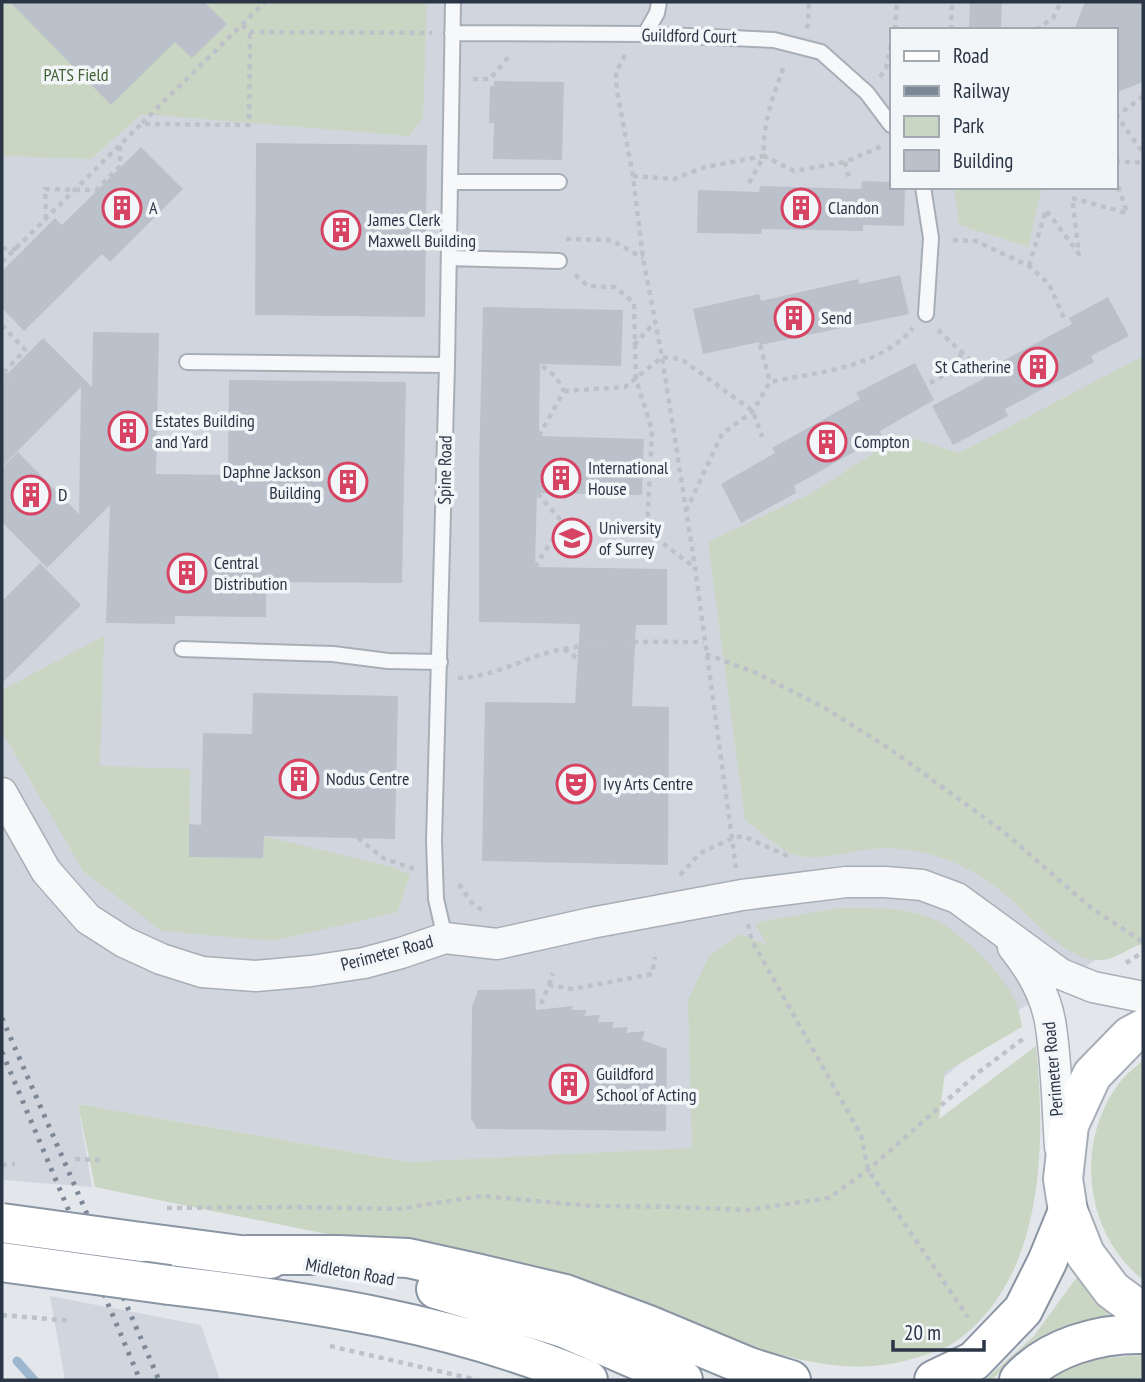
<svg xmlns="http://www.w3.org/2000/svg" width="1145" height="1382" viewBox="0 0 1145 1382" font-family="'PT Sans Narrow',sans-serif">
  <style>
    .built { fill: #d1d6de; fill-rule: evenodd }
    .green { fill: #cad6c4 }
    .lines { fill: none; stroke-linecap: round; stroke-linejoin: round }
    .stream { stroke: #9db7ce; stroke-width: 9 }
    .building { fill: #bac1ca }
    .lane-casing { stroke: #a8aeb7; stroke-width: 18 }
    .street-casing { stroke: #a8aeb7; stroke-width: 33 }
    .secondary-casing { stroke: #a8aeb7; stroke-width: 42 }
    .highway-casing { stroke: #8a95a4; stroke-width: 42 }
    .path { stroke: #bdc2c8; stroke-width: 4.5; stroke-dasharray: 5 5; stroke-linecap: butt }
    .lane { stroke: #f6f8fa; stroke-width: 14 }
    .street { stroke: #f6f8fa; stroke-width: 30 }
    .secondary { stroke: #fff; stroke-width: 38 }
    .highway { stroke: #fff; stroke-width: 38 }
    .rail { stroke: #7c8897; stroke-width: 5; stroke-dasharray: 3.5 7; stroke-linecap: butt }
    .highway-bridge-casing { stroke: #8a95a4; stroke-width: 42; stroke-linecap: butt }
    .highway-bridge { stroke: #fff; stroke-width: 38 }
    .labels { text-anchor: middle; stroke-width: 7; stroke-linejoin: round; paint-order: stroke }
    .street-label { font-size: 18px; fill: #2a3646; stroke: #f3f6f9 }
    .park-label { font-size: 18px; fill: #416236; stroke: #f3f6f9 }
    .poi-label { font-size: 18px; fill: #2a3646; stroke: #f3f6f9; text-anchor: start }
  </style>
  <rect width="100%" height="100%" fill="#e3e7ec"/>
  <path class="built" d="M2 2H1143V929L1019 1010 824 1186 409 1162 78 1104 92 1187 2 1180ZM891 30H1115V187H891Z
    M50 1296 201 1325 220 1380H65Z"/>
  <path class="green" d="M2 2H427L423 118 409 136 142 114 91 159 2 156Z
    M954 187H1042L1028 247 959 225Z
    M1143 356V944C1129 946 1118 959 1104 960 1065 964 1028 912 1001 891 986 879 968 868 950 861 926 852 898 846 872 849 847 851 817 863 792 854 778 849 758 829 745 820L708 542 812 493 901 435 959 453Z
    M104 636 100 766 190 769 189 857 263 858 264 836 395 868 410 875 398 912 273 941 162 931 83 871 2 732V690Z
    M839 908C869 908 902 906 931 918 959 930 999 969 1013 996 1018 1006 1020 1016 1022 1027L945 1072 939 1119 1036 1046C1046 1144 1045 1279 955 1342 944 1350 928 1354 915 1358 883 1368 847 1369 813 1362 763 1353 716 1334 669 1316 649 1308 628 1297 606 1292 436 1255 265 1222 95 1187L78 1104 409 1162 692 1148 688 1000 709 956 740 934 767 945 756 925 758 922Z
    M1143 1060V1280C1084 1233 1074 1142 1120 1082 1126 1074 1136 1067 1143 1060Z
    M1077 1277 1096 1302 1114 1319 1036 1340 991 1380H985L1034 1336Z
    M1143 1355V1380H1045C1074 1359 1108 1357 1143 1355Z"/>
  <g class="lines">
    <path class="stream" d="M17 1361 34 1380"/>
  </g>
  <path class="building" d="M10 2H204L227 24 192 58 175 42 111 105Z
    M970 2H1002L1001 30H969Z
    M1085 2H1143V82L1115 93V30H1074Z
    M494 81 564 82 562 160 493 159 494 123H489L490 86H494Z
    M256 143 427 145 425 317 255 315Z
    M141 147 183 189 110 262 102 254 24 331 2 308V271L55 218 62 225Z
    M862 181 891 182V187H905L904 226 863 225V231L762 229 761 234 697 233 698 190 759 192 760 186 861 189Z
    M900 275 909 314 760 345 759 342 703 354 693 309 759 294 761 301 858 279 859 284Z
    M1108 297 1129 336 1091 356 1094 362 1005 409 1008 416 953 445 932 406 985 378 982 372 1072 324 1069 318Z
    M483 307 623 310 621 366 540 364 539 436 644 439 642 495 537 493 535 567 667 569V625H636L632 706 669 707 668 865 482 861 485 702 575 703 580 624 479 622V464Z
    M93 332 159 333 156 474 228 475 229 380 406 382 402 583 266 582V617L175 616V624L106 623 110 505 47 568 2 522V468L18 452 79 514 81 387 2 467V379L43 338 92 387Z
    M915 363 934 400 880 431 882 436 794 486 796 493 741 523 721 484 775 453 772 448 860 399 856 393Z
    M40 563 81 605 2 683V601Z
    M253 693 398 696 395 839 264 836 263 858 189 857V824L201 825 203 733 252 734Z
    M535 989 536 1010 573 1006 571 1010H587L584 1016 600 1015 598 1022H614L612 1028 628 1027 626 1033 645 1031 642 1040 667 1049 666 1131 477 1129 471 1118 472 1007 478 990Z"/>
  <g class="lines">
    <defs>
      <path id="lane" d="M452 33 645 34 774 40 821 52 867 93 891 125
        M645 34 657 13 659 2
        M450 182H559
        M923 187 931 238 926 314
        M449 258 559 261
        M187 362 447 365
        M182 649 333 654 388 661 440 662
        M445 938 436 899 434 841 447 365 453 2"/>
      <path id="street" d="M2 793 46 871 88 919 124 942 161 959 202 972 256 976 311 971 364 963 401 953 445 938 497 944 591 923 742 895 846 882H885L922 885 957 898 1061 974 1093 987 1143 997
        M1013 947C1030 968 1045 994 1050 1021 1057 1062 1057 1105 1060 1147"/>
      <path id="secondary" d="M1143 1029 1130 1036 1092 1075 1069 1125 1063 1179 1068 1211 1085 1254 1112 1290 1143 1313"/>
      <path id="highway" d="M141 1242 270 1259
        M247 1255H339L408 1258 476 1273 565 1294 646 1324 749 1367 791 1380
        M169 1285C312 1302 454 1323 588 1380
        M436 1289 564 1328 683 1380
        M934 1380 974 1361 1023 1310 1047 1262 1068 1211
        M1019 1380C1049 1347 1099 1333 1143 1334"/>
    </defs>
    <use href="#lane" class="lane-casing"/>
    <use href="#street" class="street-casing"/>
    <use href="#secondary" class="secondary-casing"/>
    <use href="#highway" class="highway-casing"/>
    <path class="path" d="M242 25 250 32 432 33
      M806 28 808 25 809 2
      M895 30 897 2
      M951 30 952 2
      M1036 30 1053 18 1061 2
      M625 55 616 72 617 91 633 176 643 258 662 357 695 567 736 868
      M880 77 886 68 891 45
      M473 79H490L509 56
      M1143 96 1117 116 1143 153
      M142 123 265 2
      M1115 161 1143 163
      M845 162 849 178
      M633 176 674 179 705 167 764 156C762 124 773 96 784 66
      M105 182 112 190
      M749 183 764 156 794 171 845 162 882 146
      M46 219 45 189 96 190 120 166V146
      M566 239 611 240 643 258
      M953 240 976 241 1029 266 1049 284 1065 320
      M2 248 15 249 26 261
      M2 262 141 124 249 125 250 32
      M1029 266 1046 210 1079 254 1072 198 1127 213 1115 177
      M575 275 588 286 615 287 634 303 636 379 652 430 647 531 694 567
      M2 325 25 350 2 374
      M938 330 968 358 979 374
      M634 345 653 324
      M760 345 770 382
      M3 372 15 383
      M930 383 947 373 963 352
      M564 391 625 387 662 357 681 359 753 411 762 437
      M539 436 564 391 556 377 540 364
      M686 511 722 434 753 411 770 382C817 372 880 368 913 328
      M566 526 647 531
      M535 567 556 534 566 526 537 493
      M564 649 587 665
      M706 654 754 672 823 707 890 749 1004 832 1091 908 1143 942
      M458 678C494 678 528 655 563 649 610 640 656 642 704 642
      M358 838 383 858 414 869
      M680 875 700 853 731 839 743 836 790 857
      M459 884 471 902 483 911
      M748 924 752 941 861 1135 868 1170 968 1317
      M1126 963 1143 952
      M549 985 553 973
      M541 1004 549 985 573 989 652 974 655 957
      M75 1159 101 1160
      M2 1165 15 1164
      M167 1208 297 1207 398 1209 482 1196 591 1206 682 1207 746 1210 829 1198 868 1170 979 1072 1023 1039
      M2 1315 72 1321
      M330 1346 477 1380"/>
    <use href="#lane" class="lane"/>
    <use href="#street" class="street"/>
    <use href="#secondary" class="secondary"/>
    <use href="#highway" class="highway"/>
    <path class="rail" d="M2 1018 159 1380
      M2 1052 140 1380"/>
    <defs>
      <path id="highway-bridge" d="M2 1223 141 1242
        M2 1262 169 1285"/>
    </defs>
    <use href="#highway-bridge" class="highway-bridge-casing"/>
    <use href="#highway-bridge" class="highway-bridge"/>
  </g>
  <defs>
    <symbol id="building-ring" viewBox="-11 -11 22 22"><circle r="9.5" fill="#f3f6f9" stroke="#d64363" stroke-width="1.5"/><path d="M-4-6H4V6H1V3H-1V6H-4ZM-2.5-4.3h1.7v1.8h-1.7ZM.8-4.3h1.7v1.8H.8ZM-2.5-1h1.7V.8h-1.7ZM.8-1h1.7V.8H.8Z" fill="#d64363"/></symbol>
    <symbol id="university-ring" viewBox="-11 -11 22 22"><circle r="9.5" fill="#f3f6f9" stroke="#d64363" stroke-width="1.5"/><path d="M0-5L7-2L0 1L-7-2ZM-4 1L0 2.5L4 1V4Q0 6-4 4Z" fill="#d64363"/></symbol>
    <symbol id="theatre-ring" viewBox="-11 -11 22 22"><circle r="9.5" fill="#f3f6f9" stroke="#d64363" stroke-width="1.5"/><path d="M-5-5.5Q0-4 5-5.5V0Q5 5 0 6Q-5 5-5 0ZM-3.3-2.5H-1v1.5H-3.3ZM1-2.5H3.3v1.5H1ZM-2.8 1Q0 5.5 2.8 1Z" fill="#d64363"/></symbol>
  </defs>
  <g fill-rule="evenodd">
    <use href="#building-ring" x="100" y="186" width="44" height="44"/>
    <use href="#building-ring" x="779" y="186" width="44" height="44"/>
    <use href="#building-ring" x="319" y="208" width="44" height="44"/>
    <use href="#building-ring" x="772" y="296" width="44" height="44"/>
    <use href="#building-ring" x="1016" y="345" width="44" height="44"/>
    <use href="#building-ring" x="106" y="409" width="44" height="44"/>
    <use href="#building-ring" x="805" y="420" width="44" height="44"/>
    <use href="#building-ring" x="539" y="456" width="44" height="44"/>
    <use href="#building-ring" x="326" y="460" width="44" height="44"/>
    <use href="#building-ring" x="9" y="473" width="44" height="44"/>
    <use href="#university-ring" x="550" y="516" width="44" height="44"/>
    <use href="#building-ring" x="165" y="551" width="44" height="44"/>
    <use href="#building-ring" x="277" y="757" width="44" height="44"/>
    <use href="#theatre-ring" x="554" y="762" width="44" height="44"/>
    <use href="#building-ring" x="547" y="1062" width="44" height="44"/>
  </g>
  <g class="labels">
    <g class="street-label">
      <text transform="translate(689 36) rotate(1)" y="6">Guildford Court</text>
      <text transform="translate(445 470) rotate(-89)" y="6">Spine Road</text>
      <text transform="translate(387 953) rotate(-15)" y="6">Perimeter Road</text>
      <text transform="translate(1053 1069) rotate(-95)" y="6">Perimeter Road</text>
      <text transform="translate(350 1272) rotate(10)" y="6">Midleton Road</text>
    </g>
    <g class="park-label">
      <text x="76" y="81">PATS Field</text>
    </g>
    <g class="poi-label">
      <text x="149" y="214">A</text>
      <text x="828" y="214">Clandon</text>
      <text x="368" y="226">James Clerk<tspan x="368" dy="21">Maxwell Building</tspan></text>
      <text x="821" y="324">Send</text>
      <text x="1011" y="373" text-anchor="end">St Catherine</text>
      <text x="155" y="427">Estates Building<tspan x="155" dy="21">and Yard</tspan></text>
      <text x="854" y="448">Compton</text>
      <text x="588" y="474">International<tspan x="588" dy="21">House</tspan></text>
      <text x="321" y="478" text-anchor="end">Daphne Jackson<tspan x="321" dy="21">Building</tspan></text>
      <text x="58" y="501">D</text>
      <text x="599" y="534">University<tspan x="599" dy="21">of Surrey</tspan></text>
      <text x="214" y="569">Central<tspan x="214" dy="21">Distribution</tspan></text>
      <text x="326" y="785">Nodus Centre</text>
      <text x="603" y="790">Ivy Arts Centre</text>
      <text x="596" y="1080">Guildford<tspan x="596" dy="21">School of Acting</tspan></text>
    </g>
  </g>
  <rect width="1145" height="1382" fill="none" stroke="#2a3646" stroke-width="7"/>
  <rect x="890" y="28" width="228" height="161" fill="#f3f6f9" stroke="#a3a9b1" stroke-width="2"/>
  <rect x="904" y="51" width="35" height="10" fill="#ffffff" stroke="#a3a9b1" stroke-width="2"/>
  <text x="953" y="63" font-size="21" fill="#2a3646">Road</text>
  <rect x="904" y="86" width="35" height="10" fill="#7c8897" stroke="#a3a9b1" stroke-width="2"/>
  <text x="953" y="98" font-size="21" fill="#2a3646">Railway</text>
  <rect x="904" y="116" width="35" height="21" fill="#cad6c4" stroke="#a3a9b1" stroke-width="2"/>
  <text x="953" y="133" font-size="21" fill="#2a3646">Park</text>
  <rect x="904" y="150" width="35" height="21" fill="#bac1ca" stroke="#a3a9b1" stroke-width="2"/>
  <text x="953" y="168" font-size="21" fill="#2a3646">Building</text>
  <path d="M893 1340v10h91v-10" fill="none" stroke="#2a3646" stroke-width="3.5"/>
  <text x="904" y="1340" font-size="21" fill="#2a3646" stroke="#f3f6f9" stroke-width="5" paint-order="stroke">20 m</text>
</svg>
